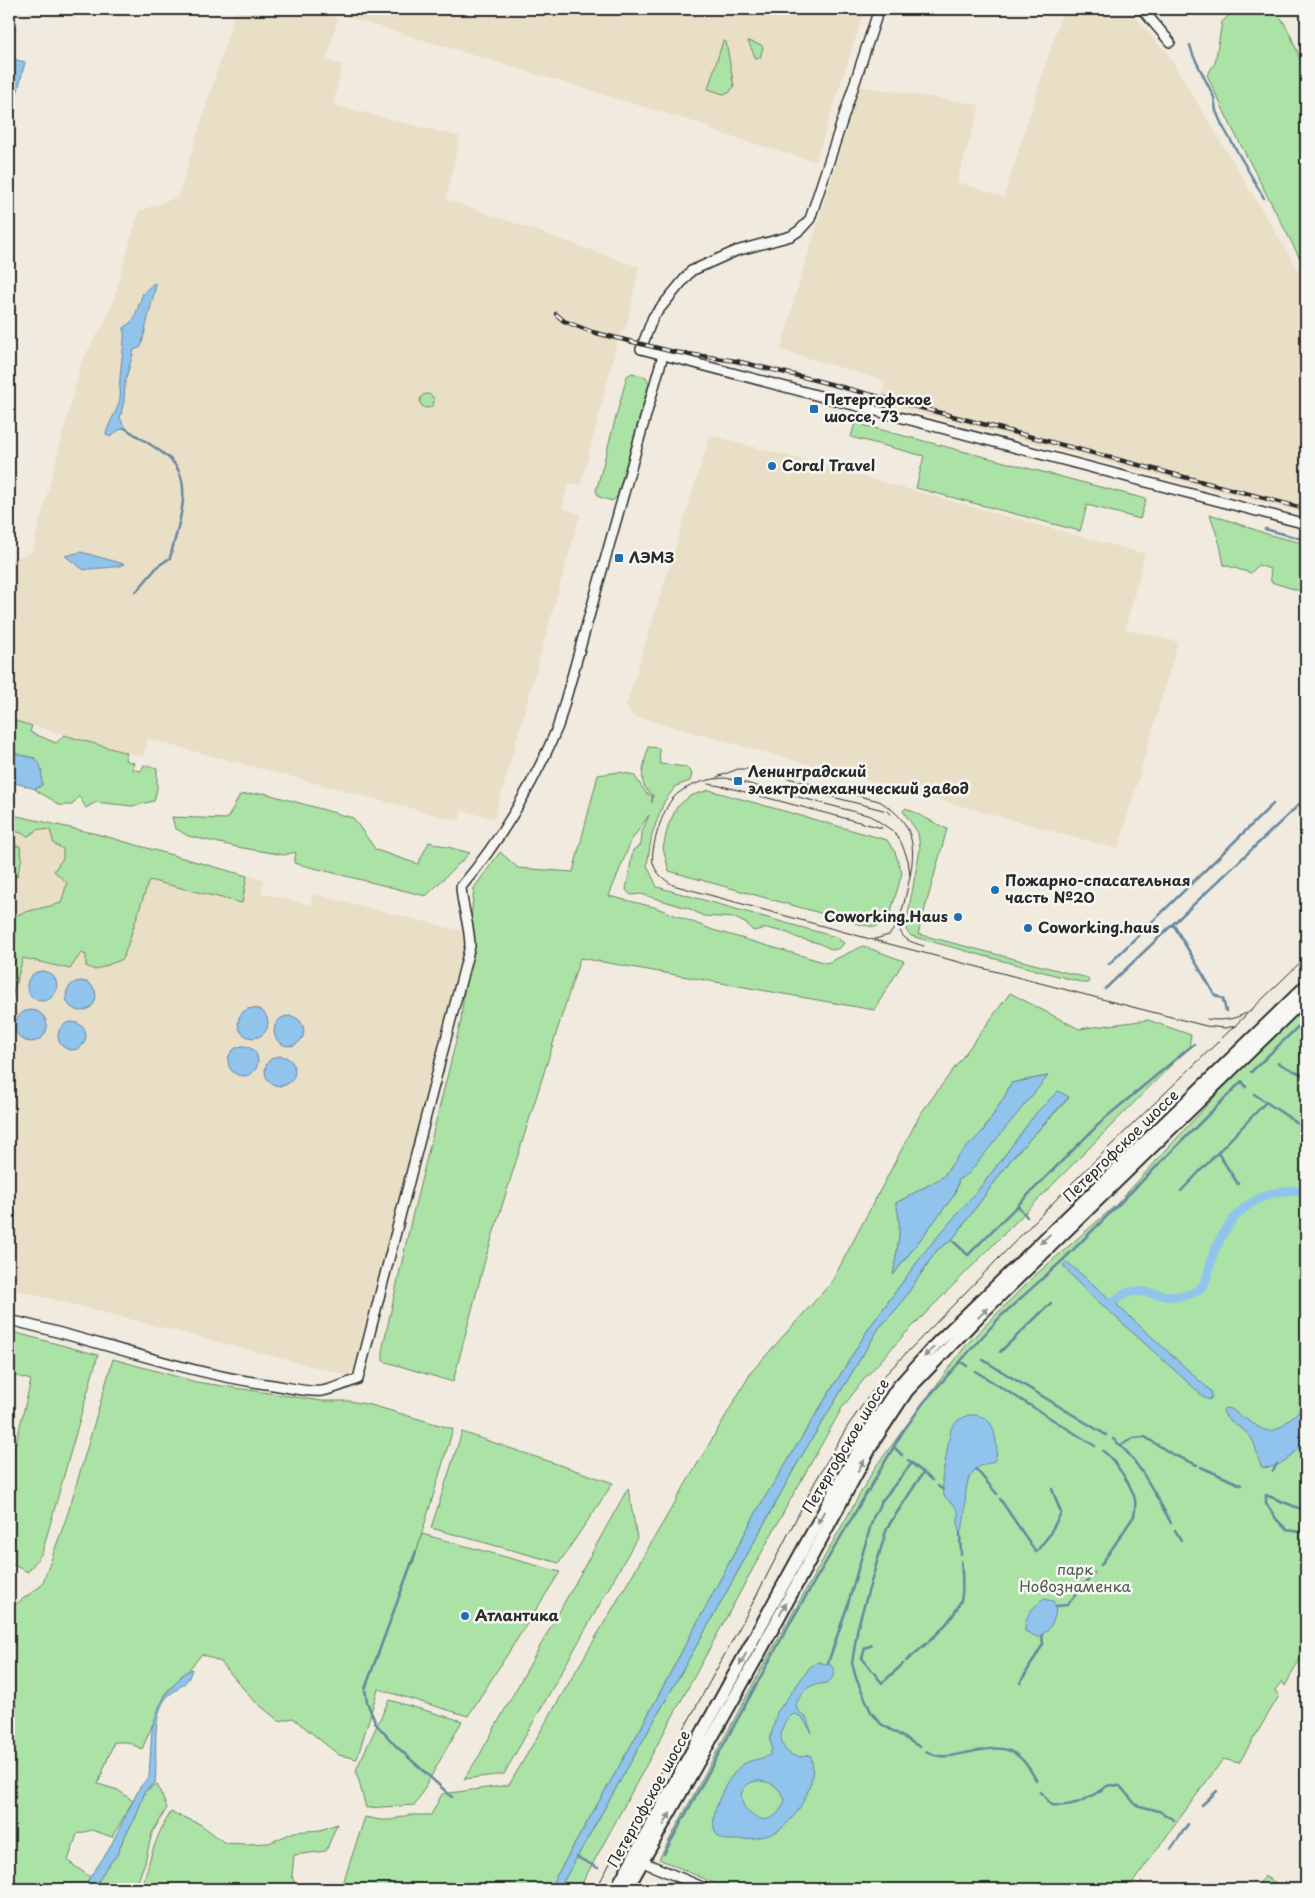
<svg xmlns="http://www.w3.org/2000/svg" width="1315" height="1898" viewBox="0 0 1315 1898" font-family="'Playpen Sans',sans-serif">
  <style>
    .built { fill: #e9dec6 }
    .green { fill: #abe2a5; stroke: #6b8668; fill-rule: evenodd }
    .water { fill: #90c4ed; stroke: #68879f; fill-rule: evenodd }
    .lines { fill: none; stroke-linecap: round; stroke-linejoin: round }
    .stream { stroke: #68879f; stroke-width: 2.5 }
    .canal { stroke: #90c4ed; stroke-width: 9 }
    .minor-casing { stroke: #2b2b2b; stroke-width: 12 }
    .major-casing { stroke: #2b2b2b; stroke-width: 15 }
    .minor { stroke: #f6f6f2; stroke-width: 9 }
    .major { stroke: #f6f6f2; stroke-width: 11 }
    .tram { stroke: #2b2b2b; stroke-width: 1 }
    .rail-casing { stroke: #2b2b2b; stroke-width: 4.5 }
    .rail { stroke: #f6f6f2; stroke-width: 2.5; stroke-dasharray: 8; stroke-linecap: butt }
    .oneway { fill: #90908e }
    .poi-dot { fill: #1f6fb2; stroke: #f6f6f2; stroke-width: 2 }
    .labels { text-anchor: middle; stroke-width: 5; stroke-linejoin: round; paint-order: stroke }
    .poi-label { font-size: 15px; font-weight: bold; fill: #2b2b2b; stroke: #f6f6f2; text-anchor: start }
    .street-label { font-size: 15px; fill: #2b2b2b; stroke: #f6f6f2 }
    .park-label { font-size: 15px; fill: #4b594a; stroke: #f6f6f2 }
  </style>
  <rect width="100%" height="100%" fill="#f0ebde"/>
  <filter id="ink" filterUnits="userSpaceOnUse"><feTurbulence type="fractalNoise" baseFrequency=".02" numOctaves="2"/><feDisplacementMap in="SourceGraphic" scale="10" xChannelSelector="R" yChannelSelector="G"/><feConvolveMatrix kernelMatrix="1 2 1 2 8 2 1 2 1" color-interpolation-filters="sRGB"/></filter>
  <g filter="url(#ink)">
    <path class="built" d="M236 9H309L338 18 326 60 342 65 333 105 460 137 446 199 639 267 627 324 618 339 581 485 569 483 562 508 580 514 494 819 462 810 459 821 148 739 143 757 9 719V557L16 558 32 552 82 361 104 323 113 302 139 211 178 197Z
      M321 9H865L815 162 710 130 711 127Z
      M1063 9H1129L1169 56 1306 283V514L881 403 885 381 781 350 797 290 860 86 980 105 957 182 1004 197Z
      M710 435 1145 554 1125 629 1178 642 1118 849 633 716 626 706Z
      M9 814 97 834 264 880 261 893 306 904 310 905 313 894 462 931 466 946 354 1371 346 1375 9 1288Z"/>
    <path class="green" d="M1185 9H1212L1200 15 1188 13Z
      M1235 9H1266L1282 19 1291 36 1306 74V270L1231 126 1207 75 1215 63 1222 22Z
      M723 41 726 42 734 86 729 93 723 94 708 89Z
      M748 41 761 45 763 47 760 58 756 59Z
      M632 373 646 377 649 383 617 497 612 501 599 497 596 491 627 376Z
      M420 401a7 7 0 1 1 14 0a7 7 0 1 1-14 0Z
      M855 423 1146 499 1140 519 1087 505 1080 531 916 488 924 456 851 437Z
      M1210 514 1270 535 1306 544V593L1271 582 1270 569 1258 565 1251 573 1224 565 1220 545Z
      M9 719 32 726 30 732 56 743 64 735 127 753 125 760 134 763 133 770 141 771 144 765 157 768V789L154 801 132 806 96 802 86 808 79 796 72 805H58C51 797 42 796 35 789L42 785 35 758 19 755 9 751Z
      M648 747 659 748 660 764 687 767 692 774 690 781 676 786 664 802 652 834 647 865 657 887 836 937 844 943 840 948 833 950 818 943 798 938 788 933 767 928 753 931 747 924 735 918 703 916 690 909 641 894 631 895 626 890 633 850 641 845 642 832 649 815 631 841 609 896 654 907 713 930 827 963 863 946 904 961 874 1010 580 958 485 1260 453 1382 383 1361V1346L412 1217 461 1021 474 888 500 852 518 868 573 872 598 775 619 772 634 775 646 793 652 796V803L653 795C635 786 645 763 648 747Z
      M709 790 887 840 895 852 902 873 888 922 875 927 863 925 669 871 663 848 668 826 677 807 690 796Z
      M264 793 353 818 376 850 418 864 429 842 470 853 426 896 294 863 296 852 284 855 237 847 188 836 175 828 172 817 227 819 240 795Z
      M906 808 947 829 918 934 1088 978 1089 983H1084L911 936 906 930 907 919 920 849 918 833 903 811Z
      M9 814 97 834 247 876 242 903 149 880 123 959 95 970 86 966V955L81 953 70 969 23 958 9 1008V912L17 915C31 909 46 908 61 903L67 883 54 871 63 858V849L54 844 50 830 39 829 28 836 13 830Z
      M9 846H20L22 858 17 876 9 881Z
      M1010 993 1079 1029 1148 1020 1191 1035 1189 1047 903 1336 865 1378 842 1408 788 1504 579 1889H559L720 1604 798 1462 879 1328 899 1306 937 1250 952 1240 1013 1157 1069 1098 1058 1091 1037 1112 984 1183 910 1272 869 1328 759 1507 641 1728 549 1889H341L365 1817 380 1820H391L408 1815H431L442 1794 509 1785 752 1371 831 1283 921 1113ZM1047 1076 993 1143 959 1179 955 1194 894 1274C896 1246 904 1232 896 1203L943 1177 958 1156 983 1131 1005 1096 1011 1083Z
      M1306 1003V1649L1285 1686 1282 1681 1275 1690 1279 1696 1239 1763 1223 1759 1128 1889H728L659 1859 764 1664 874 1469 967 1344 1032 1278 1116 1205 1249 1059Z
      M9 1331 98 1355 42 1553 28 1572 9 1563V1472L31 1380 9 1374Z
      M113 1359 196 1382 322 1401H350L371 1405 453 1429 413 1563 422 1534 560 1572 468 1716 378 1689 357 1759 339 1755 293 1718 279 1721 252 1699 221 1662 202 1654 181 1679 167 1691 142 1749 127 1742H114L98 1784 118 1790 133 1801 112 1837 92 1830 77 1834 68 1861 90 1877 84 1889H9V1609L42 1585 68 1513Z
      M462 1432 613 1483 559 1563 431 1528Z
      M628 1488 637 1538 504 1774 464 1779 479 1756Z
      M389 1700 462 1721 415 1805 366 1808 356 1770Z
      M157 1784 167 1808 152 1833 145 1862 135 1889H94L106 1868 117 1855 124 1837 135 1819 145 1791Z
      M171 1812 200 1824 225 1843 246 1844 269 1843 294 1832 321 1830 337 1824 326 1851 294 1855 292 1876 297 1889H142C149 1861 155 1836 171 1812Z
      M1264 1876 1286 1889H1256Z
      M669 1882 686 1889H651L660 1883 668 1886Z"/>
    <path class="water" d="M9 58 25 62 10 123H9Z
      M154 283 156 285 141 347 134 350 125 382 124 401 120 418 125 428 119 430 110 437 106 434C109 421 118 411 120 398 121 392 119 385 120 378 121 361 125 345 124 328L134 319 143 293Z
      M81 552 124 564C116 569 95 567 84 570L65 556Z
      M9 751C35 762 42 750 42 785L35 789 9 781Z
      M27 986a15 15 0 1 1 30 0a15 15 0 1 1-30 0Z
      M66 996a15 15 0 1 1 30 0a15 15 0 1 1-30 0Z
      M238 1023a15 15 0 1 1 30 0a15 15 0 1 1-30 0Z
      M15 1026a16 16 0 1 1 32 0a16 16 0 1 1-32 0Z
      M274 1031a15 15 0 1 1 30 0a15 15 0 1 1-30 0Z
      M58 1036a14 14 0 1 1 28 0a14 14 0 1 1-28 0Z
      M228 1061a15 15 0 1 1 30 0a15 15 0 1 1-30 0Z
      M265 1071a15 15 0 1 1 30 0a15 15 0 1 1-30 0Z
      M1048 1076 968 1174 959 1179 955 1194 893 1275C897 1248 903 1230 896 1203L943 1177 958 1156 983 1131 1005 1096 1011 1083Z
      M1058 1091 1069 1097 1013 1157 952 1240 937 1250 899 1306 879 1328 798 1462 720 1604 559 1889H549L641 1728 759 1507 869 1328 926 1250 984 1183 1037 1112Z
      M1067 1262 1110 1299 1126 1293 1117 1303 1118 1306 1211 1391 1212 1397 1209 1400 1204 1397 1080 1285 1063 1265Z
      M1306 1404V1440C1295 1452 1279 1471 1262 1467 1257 1459 1257 1449 1253 1441 1247 1428 1226 1422 1223 1411L1225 1408 1231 1409C1275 1437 1266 1441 1306 1404Z
      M968 1415C988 1414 993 1423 996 1441 997 1448 998 1455 994 1461 988 1464 981 1464 976 1469 959 1484 970 1514 960 1533 956 1526 959 1521 958 1512 957 1506 948 1501 944 1496L942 1479 951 1429 957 1421Z
      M1044 1599 1053 1601C1061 1614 1049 1633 1037 1637L1025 1631C1024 1616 1033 1607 1044 1599Z
      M818 1662 831 1665 834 1669C834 1689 816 1681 808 1688 802 1691 799 1699 796 1704L797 1710 806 1717 812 1733 802 1717 794 1714C772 1725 779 1766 810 1755 821 1779 796 1824 772 1834 762 1838 732 1842 722 1839 719 1837 716 1835 715 1831 708 1815 728 1775 742 1765 750 1759 761 1760 770 1755L772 1748 770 1740 777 1712 810 1667ZM755 1781C770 1780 779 1786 785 1800 768 1848 717 1793 755 1781Z
      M192 1669C191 1672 190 1676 188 1679 182 1688 170 1692 164 1701 151 1723 158 1759 155 1783L145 1791 135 1819 124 1837 117 1855 106 1868 94 1889H85L90 1877 108 1851 140 1787 149 1777 152 1728 159 1707 167 1693 184 1673Z"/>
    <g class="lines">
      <path class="stream" d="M1190 45 1193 55 1214 97 1216 111 1222 125 1264 198
        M125 428C139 438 157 447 170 459 196 483 177 528 170 558L158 566 136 592
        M1265 529 1306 540
        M1109 964 1273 804
        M1105 989 1173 924
        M1226 1011 1223 999 1215 995 1173 924 1306 798
        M1278 1063 1306 1077
        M1251 1072 1306 1019
        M1254 1094 1306 1129
        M1218 1153 1238 1184
        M1181 1191 1265 1103
        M1018 1206 1027 1217
        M952 1240 968 1255 1105 1118 1194 1044
        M1000 1352 1051 1303
        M983 1360 1106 1435
        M961 1362 967 1366
        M975 1371 1095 1446
        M1113 1439C1138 1458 1156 1496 1171 1523
        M1121 1445 1133 1438 1145 1437 1172 1454 1197 1465
        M894 1447 902 1455
        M908 1460 932 1480
        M1201 1467 1241 1485
        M976 1469 997 1494
        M1273 1471 1277 1464
        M938 1486 942 1489
        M1000 1499 1036 1552 1048 1537 1061 1513 1052 1489
        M1306 1511 1266 1495V1503L1277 1520 1287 1530 1306 1533
        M1175 1530 1181 1540
        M960 1533 961 1554
        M416 1551 365 1689 367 1702 376 1724 396 1746 452 1797
        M1101 1565 1134 1516C1135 1511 1136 1506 1135 1500 1133 1487 1114 1459 1103 1451
        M1056 1606 1067 1605 1094 1573
        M872 1645 865 1648 862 1658 882 1683 903 1664
        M906 1661C924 1646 953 1623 961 1600 964 1588 962 1573 961 1561
        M828 1663 847 1607 873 1518 881 1502 912 1463
        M1020 1683 1043 1644 1042 1635
        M920 1747 881 1724 871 1712 856 1678 852 1663 858 1626 887 1528 923 1473
        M926 1751C937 1758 948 1757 960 1754 999 1747 1015 1740 1036 1780
        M1040 1792 1052 1805C1076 1808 1090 1797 1109 1785L1120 1786 1136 1805 1159 1811 1174 1820
        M1202 1805 1217 1791
        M1171 1849 1188 1824
        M664 1854 790 1623 902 1433 924 1402 1001 1316 1063 1260 1242 1081 1246 1087
        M577 1857 598 1868
        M655 1889 658 1886 665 1889"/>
      <path class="canal" d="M1117 1299C1120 1297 1123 1294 1126 1293 1146 1286 1173 1306 1198 1290 1209 1282 1209 1266 1213 1255 1229 1213 1259 1186 1306 1191"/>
      <defs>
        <path id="minor" d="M879 9 810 219 800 230 791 236 736 251 691 271 653 317 641 349 1306 524
          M1142 9 1170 42
          M9 1320C98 1340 183 1373 273 1385 286 1387 311 1393 322 1391 334 1389 347 1383 358 1379L470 946C470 926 462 907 461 887 500 841 535 782 558 726L663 355
          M638 1860 707 1889"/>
        <path id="major" d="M616 1889 841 1480 870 1429 897 1388 936 1344 1306 986
          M627 1889 760 1652 876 1438 907 1391 978 1317 1306 997"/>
      </defs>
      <use href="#minor" class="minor-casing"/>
      <use href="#major" class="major-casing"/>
      <use href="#minor" class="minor"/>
      <use href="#major" class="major"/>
      <path class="tram" d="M717 777 738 769H752L879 801C924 827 914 860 904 903 902 911 898 921 900 930 903 941 915 943 924 946
        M708 784 726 787 882 828
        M821 794 887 811 891 814
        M910 875 908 860 901 842 894 832 871 816 726 778C709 778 685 785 673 798 663 809 650 848 653 863 656 874 665 880 673 885L870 939 1206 1026 1224 1028 1236 1026
        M875 939 889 935 900 921
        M1207 1019C1220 1021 1234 1020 1246 1013
        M596 1889 748 1612 815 1482 847 1427 881 1379 1077 1178 1306 957"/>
      <defs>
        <path id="rail" d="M556 314 564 321 592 332 674 352 736 361 811 379 1306 509"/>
      </defs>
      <use href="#rail" class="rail-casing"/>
      <use href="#rail" class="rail"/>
    </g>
    <defs><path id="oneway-solid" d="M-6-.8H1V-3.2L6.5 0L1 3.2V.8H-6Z" transform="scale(1.25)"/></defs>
    <g class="oneway">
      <use href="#oneway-solid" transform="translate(1045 1239) rotate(137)"/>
      <use href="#oneway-solid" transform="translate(983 1313) rotate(-44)"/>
      <use href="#oneway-solid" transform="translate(929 1352) rotate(134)"/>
      <use href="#oneway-solid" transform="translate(861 1466) rotate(-62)"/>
      <use href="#oneway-solid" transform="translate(821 1517) rotate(119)"/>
      <use href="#oneway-solid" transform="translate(783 1609) rotate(-62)"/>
      <use href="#oneway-solid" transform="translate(743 1659) rotate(119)"/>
      <use href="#oneway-solid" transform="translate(667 1819) rotate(-61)"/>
    </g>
  </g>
  <g class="poi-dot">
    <rect x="809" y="404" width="10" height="10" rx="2.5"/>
    <circle cx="772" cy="466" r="5"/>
    <rect x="614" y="553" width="10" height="10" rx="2.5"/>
    <rect x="733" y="776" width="10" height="10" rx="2.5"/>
    <circle cx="995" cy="890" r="5"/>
    <circle cx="958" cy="917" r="5"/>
    <circle cx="1028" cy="928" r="5"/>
    <circle cx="465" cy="1616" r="5"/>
  </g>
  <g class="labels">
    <g class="poi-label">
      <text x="824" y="405">Петергофское<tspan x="824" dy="17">шоссе, 73</tspan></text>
      <text x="782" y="471">Coral Travel</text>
      <text x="629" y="563">ЛЭМЗ</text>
      <text x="748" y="777">Ленинградский<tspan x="748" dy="17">электромеханический завод</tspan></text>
      <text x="1005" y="886">Пожарно-спасательная<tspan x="1005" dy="17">часть №20</tspan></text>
      <text x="948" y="922" text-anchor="end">Coworking.Haus</text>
      <text x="1038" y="933">Coworking.haus</text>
      <text x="475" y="1621">Атлантика</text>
    </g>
    <g class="street-label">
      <text transform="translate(1121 1146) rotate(-44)" y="5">Петергофское шоссе</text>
      <text transform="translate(846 1446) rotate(-59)" y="5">Петергофское шоссе</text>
      <text transform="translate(649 1799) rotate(-61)" y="5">Петергофское шоссе</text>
    </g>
    <g class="park-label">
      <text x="1075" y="1575">парк<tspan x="1075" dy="17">Новознаменка</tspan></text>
    </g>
  </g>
  <rect width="1315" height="1898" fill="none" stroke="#f6f6f2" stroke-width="30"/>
  <rect x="15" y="15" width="1285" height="1868" fill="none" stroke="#2b2b2b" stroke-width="2" filter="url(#ink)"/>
</svg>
